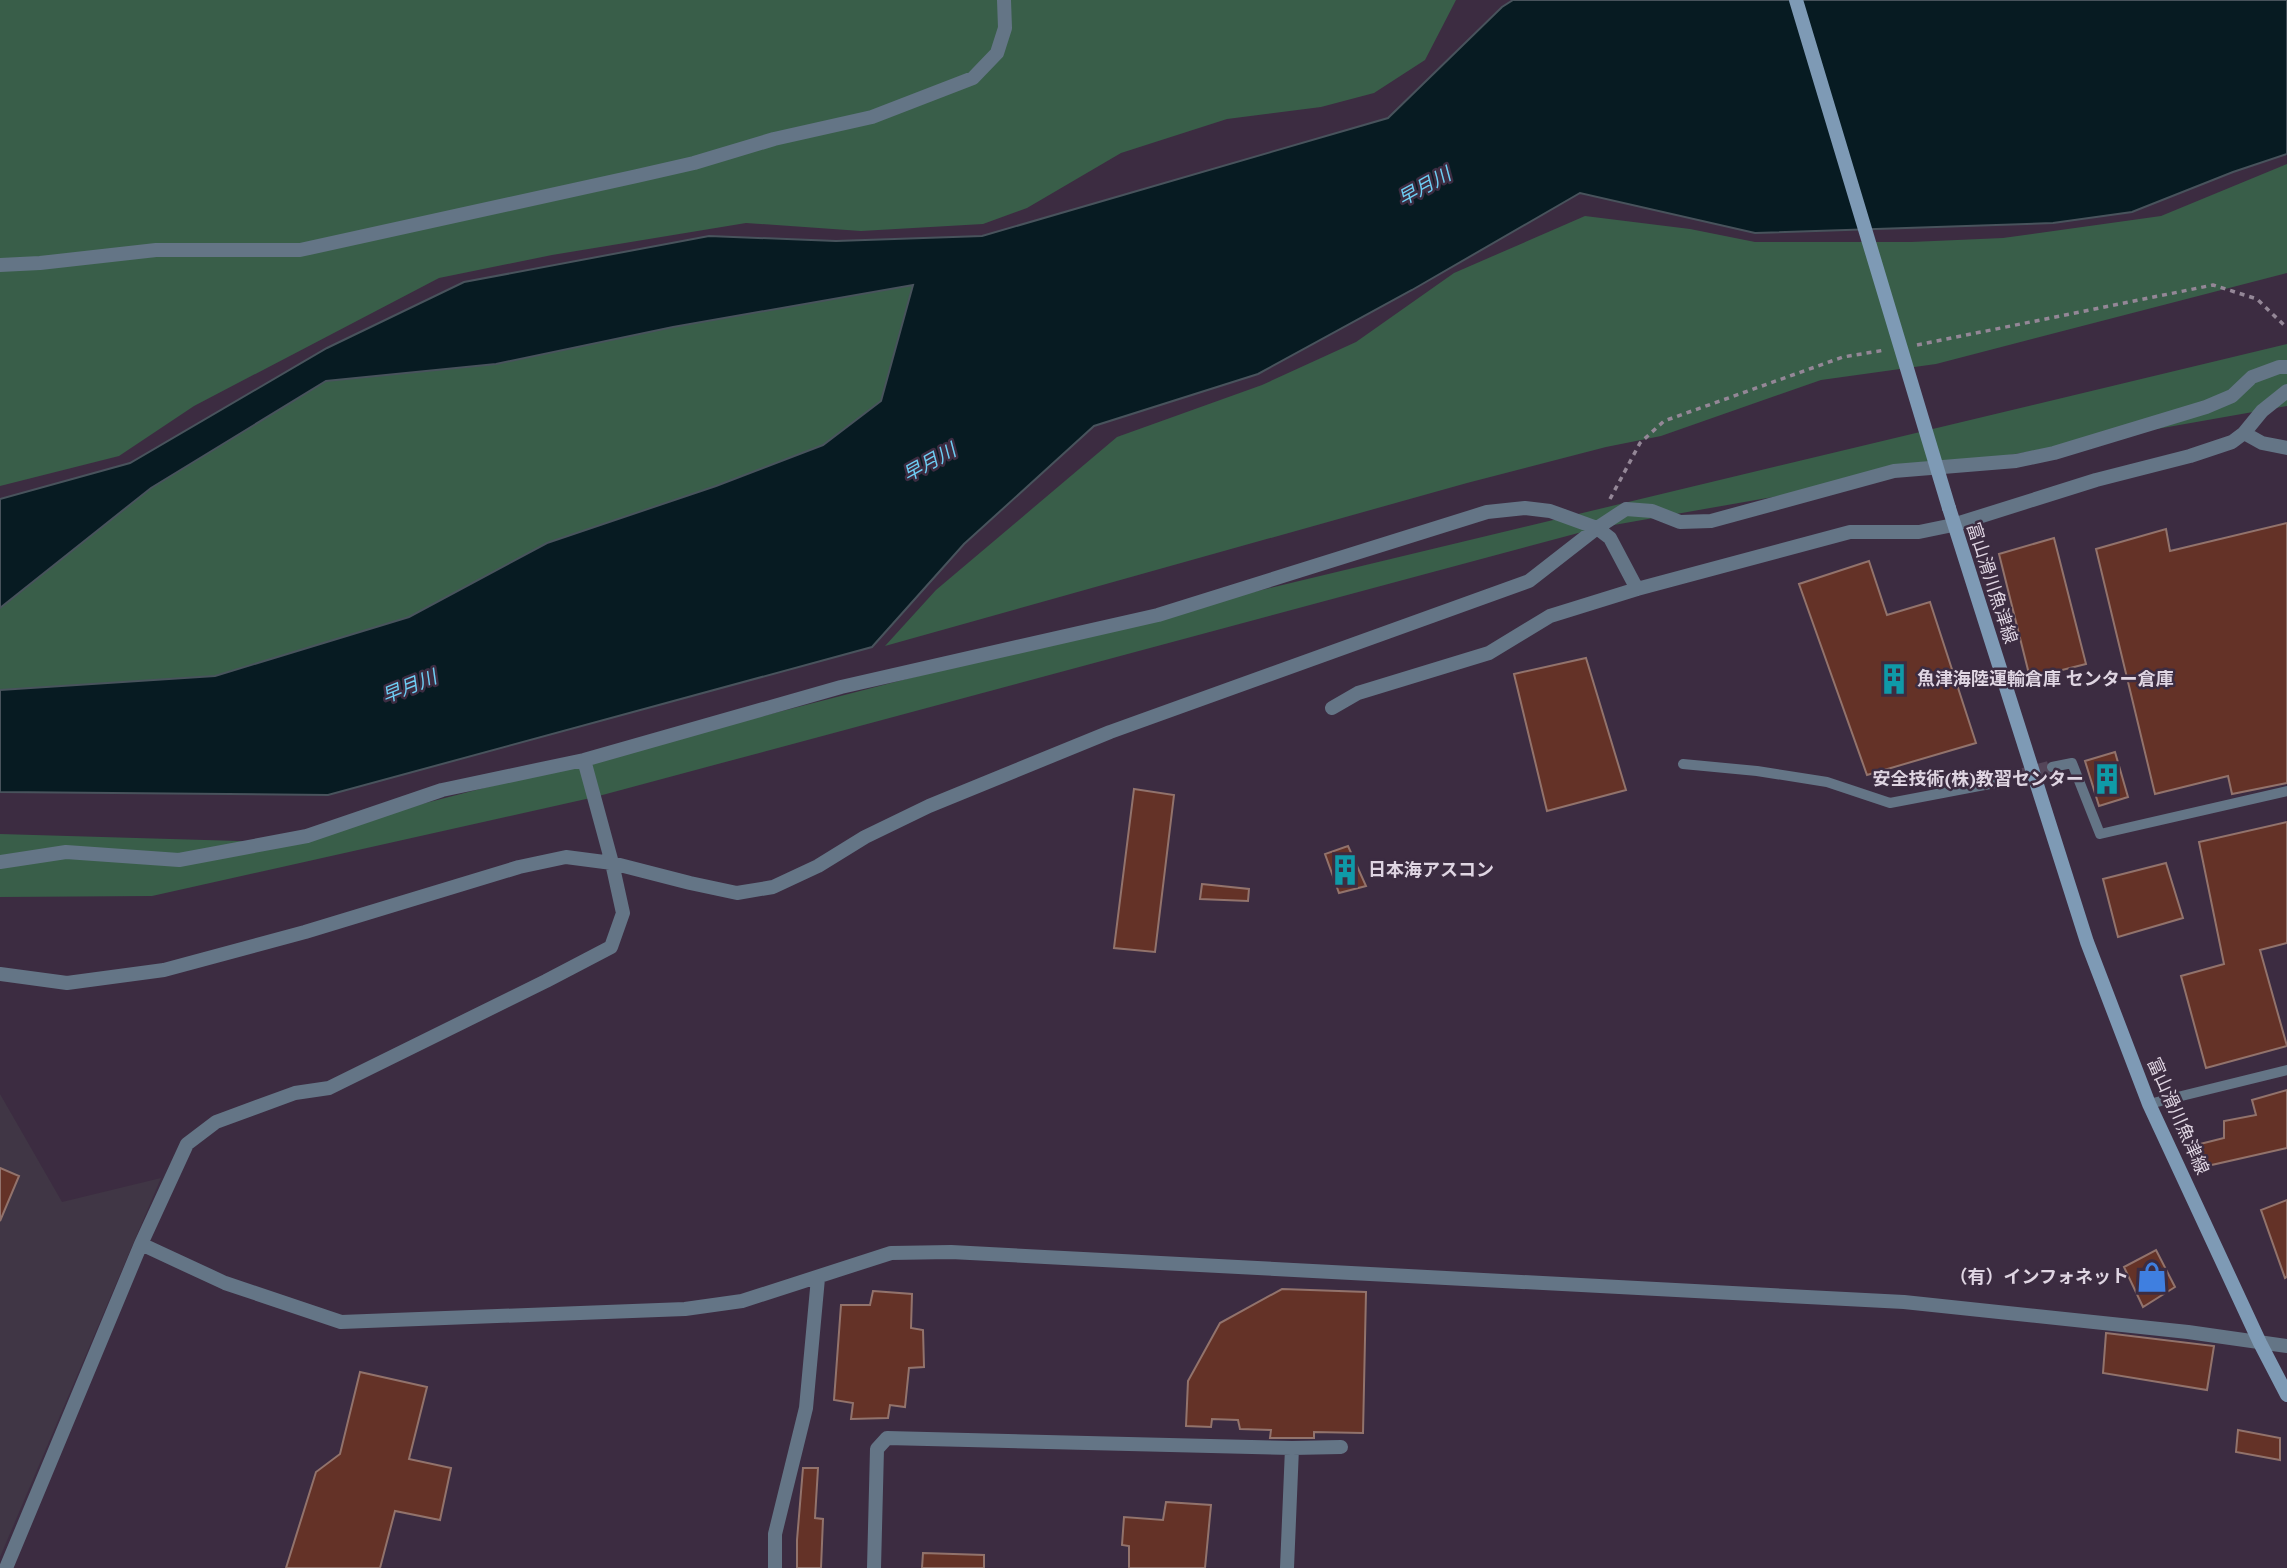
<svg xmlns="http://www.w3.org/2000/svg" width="2287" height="1568" viewBox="0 0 2287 1568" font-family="'PT Serif','Noto Sans JP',serif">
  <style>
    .industrial { fill: #403645 }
    .green { fill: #395e49 }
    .water { fill: #071b22; stroke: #48535c; stroke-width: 2 }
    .building { fill: #643227; stroke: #92736c; stroke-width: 2 }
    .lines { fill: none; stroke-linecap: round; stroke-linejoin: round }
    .minor-tunnel { stroke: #544559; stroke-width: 14; stroke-dasharray: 14 7; stroke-linecap: butt }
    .path { stroke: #948797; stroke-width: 3.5; stroke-dasharray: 5 5; stroke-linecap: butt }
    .service { stroke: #647586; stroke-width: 10 }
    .minor { stroke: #647586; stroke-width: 14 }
    .secondary { stroke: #7e9ab5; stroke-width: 14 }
    .secondary-bridge { stroke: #7e9ab5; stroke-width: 14 }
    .labels { text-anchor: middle; stroke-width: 5; stroke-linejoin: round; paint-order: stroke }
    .street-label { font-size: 18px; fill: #dfd5e2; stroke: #3c2c41 }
    .poi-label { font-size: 18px; font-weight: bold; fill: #dfd5e2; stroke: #3c2c41; text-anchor: start }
    .water-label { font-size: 19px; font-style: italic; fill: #6ecef4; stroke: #3c2c41 }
  </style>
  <rect width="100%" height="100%" fill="#3c2c41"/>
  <path class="industrial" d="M0 1094 62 1202 161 1178 0 1557Z"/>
  <path class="green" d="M0 0H1456L1425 60 1374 93 1321 107 1227 119 1121 153 1027 208 983 224 861 231 746 223 552 255 439 278 194 406 119 456 0 486Z
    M2287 164V273L1936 364 1821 380 1661 436 1606 447 1467 483 885 646 936 590 1117 437 1262 385 1356 342 1454 273 1585 216 1690 229 1755 242H1911L2003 238 2161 216Z
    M914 284 881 401 823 445 716 486 547 543 409 617 215 676 0 690V608L151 488 326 381 496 364 673 327Z
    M2287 344V406L1597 528 595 797 152 896 0 897V834L274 842 1128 622Z"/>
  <path class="water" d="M1513 0H2287V154L2233 172 2132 212 2053 223 1755 233 1580 193 1412 290 1258 374 1094 426 964 544 872 647 328 795 0 792V690L215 676 409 617 547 543 716 486 823 445 881 401 913 285 673 327 496 364 326 381 151 488 0 608V499L130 463 327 348 464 282 709 236 836 241 982 236 1388 118 1502 7Z"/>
  <path class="building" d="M2287 523V783L2232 794 2228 776 2155 794 2096 549 2166 529 2170 551Z
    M2054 538 2086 664 2030 678 1999 554Z
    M1869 561 1887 615 1930 602 1976 743 1867 775 1799 584Z
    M1586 658 1626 790 1547 811 1514 674Z
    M2115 752 2128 797 2099 806 2085 761Z
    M1134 789 1174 795 1155 952 1114 948Z
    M2287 822V943L2260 950 2287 1046 2206 1068 2181 976 2224 964 2199 842Z
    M1348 846 1366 886 1339 893 1325 854Z
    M2166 863 2183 918 2118 937 2103 879Z
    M1202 884 1249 889 1248 901 1200 899Z
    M2287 1090V1148L2207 1166 2200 1144 2224 1138V1121L2256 1115 2252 1100Z
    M0 1168 19 1176 0 1221Z
    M2287 1200V1277L2285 1278 2261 1210Z
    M2156 1250 2175 1287 2143 1307 2124 1267Z
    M1282 1289 1366 1292 1363 1433 1314 1432V1438H1270L1271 1430 1240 1429 1238 1420 1212 1419 1211 1427 1186 1426 1188 1381 1220 1323Z
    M873 1291 912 1294 911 1328 923 1330 924 1367 909 1368 905 1407 890 1405 888 1418 851 1419 853 1403 834 1400 841 1305H870Z
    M2106 1333 2214 1346 2207 1390 2103 1373Z
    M360 1372 427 1387 409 1459 451 1468 440 1520 395 1511 380 1568H286L316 1472 340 1454Z
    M2238 1430 2280 1438V1460L2236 1452Z
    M803 1468H818L815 1518 823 1519 821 1568H797V1540Z
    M1166 1502 1211 1505 1205 1568H1129V1546L1122 1545 1124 1517 1163 1520Z
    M923 1553 984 1555V1568H922Z"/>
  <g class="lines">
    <path class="minor-tunnel" d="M1995 783 2052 767"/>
    <path class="path" d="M1917 345 2213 285 2257 299 2287 328
      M1610 499 1640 443 1664 421 1843 357 1885 350"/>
    <path class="service" d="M1683 764 1757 771 1827 782 1890 803 1995 783
      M2052 767 2072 763 2100 834 2287 791
      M2149 1104 2287 1070"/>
    <path class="minor" d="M0 265 40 263 156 250H300L637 176 694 163 774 139 872 117 973 78 997 53 1005 28 1004 0
      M2244 433 2262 443 2287 448
      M1332 708 1358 693 1489 653 1550 616 1637 589 1850 532H1919L1953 525 2096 480 2190 456 2232 442 2244 433 2262 411 2287 391
      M0 862 66 852 179 860 307 836 442 790 584 760 841 687 1158 615 1487 512 1525 508 1550 511 1597 528 1610 538 1637 589
      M0 974 67 983 164 970 305 932 519 867 566 857 612 863 690 883 737 893 773 887 818 866 865 837 929 806 1110 732 1529 581 1597 528 1626 509 1652 511 1680 522 1711 521 1894 471 2016 461 2054 453 2206 407 2232 396 2252 377 2279 367H2287
      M141 1244 225 1283 341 1322 685 1309 742 1301 891 1253 951 1252 1904 1302 2188 1332 2287 1346
      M6 1568 141 1244 187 1144 216 1122 295 1093 329 1088 546 981 611 947 623 913 612 863 584 760
      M775 1568V1534L806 1408 818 1278
      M874 1568 877 1449 887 1438 1292 1448
      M1287 1568 1292 1448 1341 1447"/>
    <path class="secondary" d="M1949 508 2087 942 2149 1104 2260 1343 2287 1395"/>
    <path class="secondary-bridge" d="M1796 0 1949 508"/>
  </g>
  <defs>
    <symbol id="building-bare" viewBox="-9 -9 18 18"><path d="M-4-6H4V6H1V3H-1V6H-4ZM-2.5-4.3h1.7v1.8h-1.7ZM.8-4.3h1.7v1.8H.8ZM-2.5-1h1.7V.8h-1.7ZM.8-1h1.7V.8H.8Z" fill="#0f9aa8" stroke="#3c2c41" stroke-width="2.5" paint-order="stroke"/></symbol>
    <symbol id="shop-bare" viewBox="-9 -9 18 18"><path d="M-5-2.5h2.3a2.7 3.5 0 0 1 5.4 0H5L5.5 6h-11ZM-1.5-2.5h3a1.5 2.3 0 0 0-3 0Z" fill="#3f7fe0" stroke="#3c2c41" stroke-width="2.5" paint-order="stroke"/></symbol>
  </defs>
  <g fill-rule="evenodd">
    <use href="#building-bare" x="1872" y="657" width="44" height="44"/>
    <use href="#building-bare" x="2085" y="757" width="44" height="44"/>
    <use href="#building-bare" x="1323" y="848" width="44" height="44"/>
    <use href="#shop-bare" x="2130" y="1255" width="44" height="44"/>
  </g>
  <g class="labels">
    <g class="street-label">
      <text transform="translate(1992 583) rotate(72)" y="6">富山滑川魚津線</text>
      <text transform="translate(2178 1116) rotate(66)" y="6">富山滑川魚津線</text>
    </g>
    <g class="poi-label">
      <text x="1917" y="685">魚津海陸運輸倉庫 センター倉庫</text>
      <text x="2084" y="785" text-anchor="end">安全技術(株)教習センター</text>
      <text x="1368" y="876">日本海アスコン</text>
      <text x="2129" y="1283" text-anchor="end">（有）インフォネット</text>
    </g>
    <g class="water-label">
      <text transform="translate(1424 186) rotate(-29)" y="7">早月川</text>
      <text transform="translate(929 462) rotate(-29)" y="7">早月川</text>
      <text transform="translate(409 686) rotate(-22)" y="7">早月川</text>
    </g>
  </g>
</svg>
